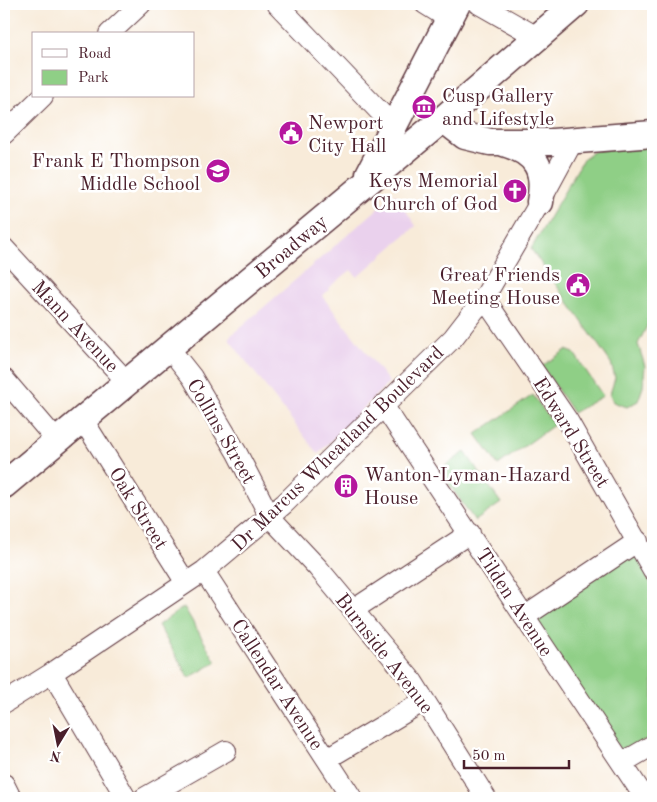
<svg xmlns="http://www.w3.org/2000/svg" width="657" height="802" viewBox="0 0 657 802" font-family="'Old Standard TT',serif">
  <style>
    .built { fill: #ead1ed }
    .green { fill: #8fcf86; stroke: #6c7758 }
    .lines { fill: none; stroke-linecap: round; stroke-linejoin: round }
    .minor-casing { stroke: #643e45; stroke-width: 22 }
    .major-casing { stroke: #643e45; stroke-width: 29 }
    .minor { stroke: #fff; stroke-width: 20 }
    .major { stroke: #fff; stroke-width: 26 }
    .labels { text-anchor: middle; stroke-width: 5; stroke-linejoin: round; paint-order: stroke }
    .poi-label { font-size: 20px; fill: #4a1f2b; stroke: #fff; text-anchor: start }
    .street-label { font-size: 20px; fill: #4a1f2b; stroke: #fff }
  </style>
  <rect width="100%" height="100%" fill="#fff"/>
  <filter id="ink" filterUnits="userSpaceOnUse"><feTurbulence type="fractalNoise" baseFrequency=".02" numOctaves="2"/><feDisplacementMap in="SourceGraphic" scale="10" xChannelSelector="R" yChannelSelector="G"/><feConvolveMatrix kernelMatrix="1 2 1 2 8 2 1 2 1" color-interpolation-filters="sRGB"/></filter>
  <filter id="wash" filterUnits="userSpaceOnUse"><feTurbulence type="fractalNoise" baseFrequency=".0096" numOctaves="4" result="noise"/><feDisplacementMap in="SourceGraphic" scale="20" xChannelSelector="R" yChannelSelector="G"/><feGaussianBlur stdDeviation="1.12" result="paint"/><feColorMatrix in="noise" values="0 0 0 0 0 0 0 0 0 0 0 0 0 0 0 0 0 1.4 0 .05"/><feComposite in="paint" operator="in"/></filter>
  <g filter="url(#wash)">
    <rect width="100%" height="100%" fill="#f8ebd9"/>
    <path class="built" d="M395 194 416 226 357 277 351 270 328 288 329 290 322 296 389 382 318 454 228 338Z"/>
    <path class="green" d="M653 144V320L648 324 638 344 645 366 643 387 638 401 627 407 613 402 610 394 615 378 611 363 531 249 584 158 595 151Z
      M566 350 574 353 603 396 573 413 542 366Z
      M533 395 554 425 498 465 476 434Z
      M465 452 501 503 475 521 439 470Z
      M635 553 653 588V736L621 752 531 619Z
      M184 607 216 662 189 678 158 625Z"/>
  </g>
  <g filter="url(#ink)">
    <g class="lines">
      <defs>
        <path id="minor" d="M277 4 381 113 387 118 396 122
          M425 4 449 19
          M479 4 537 37
          M109 34 141 4
          M4 134 43 96
          M4 248 128 383
          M484 298 568 421 653 570
          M169 348 192 377 237 453 270 517 318 568 413 682 486 798
          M4 379 57 441
          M383 405 645 798
          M83 420 186 583
          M204 571 352 798
          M353 610 470 533
          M524 617 638 541
          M52 673 126 798
          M4 703 52 673 204 571 284 504 453 338 484 298 540 202 573 141
          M327 759 424 701
          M622 763 653 745
          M4 784 11 798
          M144 798 226 751"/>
        <path id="major" d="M443 119 465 136 490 142H553L653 134
          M504 143C537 153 546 170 540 202
          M369 174 457 4
          M4 485 443 119 576 4"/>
      </defs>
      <use href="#minor" class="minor-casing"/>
      <use href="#major" class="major-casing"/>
      <use href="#minor" class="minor"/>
      <use href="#major" class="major"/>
    </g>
  </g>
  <defs>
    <symbol id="museum-disc" viewBox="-11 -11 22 22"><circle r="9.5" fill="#b5179e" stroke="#fff"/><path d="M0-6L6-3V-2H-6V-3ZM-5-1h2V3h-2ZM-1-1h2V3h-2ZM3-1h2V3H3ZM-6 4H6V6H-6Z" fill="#fff"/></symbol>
    <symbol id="civic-disc" viewBox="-11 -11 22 22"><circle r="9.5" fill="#b5179e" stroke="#fff"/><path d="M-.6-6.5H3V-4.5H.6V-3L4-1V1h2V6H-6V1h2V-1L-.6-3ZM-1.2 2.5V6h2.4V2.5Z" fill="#fff"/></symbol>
    <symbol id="school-disc" viewBox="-11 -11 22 22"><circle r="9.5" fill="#b5179e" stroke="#fff"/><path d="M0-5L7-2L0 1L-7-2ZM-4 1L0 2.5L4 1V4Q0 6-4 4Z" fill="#fff"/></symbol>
    <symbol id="church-disc" viewBox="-11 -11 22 22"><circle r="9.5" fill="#b5179e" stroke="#fff"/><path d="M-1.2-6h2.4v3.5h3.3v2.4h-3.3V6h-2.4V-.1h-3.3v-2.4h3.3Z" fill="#fff"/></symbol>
    <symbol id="building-disc" viewBox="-11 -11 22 22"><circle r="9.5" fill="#b5179e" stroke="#fff"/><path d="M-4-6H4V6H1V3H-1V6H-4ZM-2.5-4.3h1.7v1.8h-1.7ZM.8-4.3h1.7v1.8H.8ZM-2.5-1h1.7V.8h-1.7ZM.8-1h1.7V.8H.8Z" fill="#fff"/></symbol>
  </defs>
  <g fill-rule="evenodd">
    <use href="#museum-disc" x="410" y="93" width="28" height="28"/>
    <use href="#civic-disc" x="277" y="119" width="28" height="28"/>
    <use href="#school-disc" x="204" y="157" width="28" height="28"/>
    <use href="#church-disc" x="501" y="177" width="28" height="28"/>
    <use href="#civic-disc" x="564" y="271" width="28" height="28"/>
    <use href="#building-disc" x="332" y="472" width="28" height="28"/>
  </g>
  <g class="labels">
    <g class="poi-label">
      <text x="442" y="102">Cusp Gallery<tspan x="442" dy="23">and Lifestyle</tspan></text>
      <text x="308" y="129">Newport<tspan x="308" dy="23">City Hall</tspan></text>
      <text x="200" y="167" text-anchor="end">Frank E Thompson<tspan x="200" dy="23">Middle School</tspan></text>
      <text x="498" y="187" text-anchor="end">Keys Memorial<tspan x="498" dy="23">Church of God</tspan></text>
      <text x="560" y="281" text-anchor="end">Great Friends<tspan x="560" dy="23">Meeting House</tspan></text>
      <text x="364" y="481">Wanton-Lyman-Hazard<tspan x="364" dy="23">House</tspan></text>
    </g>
    <g class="street-label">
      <text transform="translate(291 246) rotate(-40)" y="7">Broadway</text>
      <text transform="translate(76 326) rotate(47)" y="7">Mann Avenue</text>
      <text transform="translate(222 431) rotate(60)" y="7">Collins Street</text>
      <text transform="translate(572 432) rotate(58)" y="7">Edward Street</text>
      <text transform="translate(337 448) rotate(-44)" y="7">Dr Marcus Wheatland Boulevard</text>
      <text transform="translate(139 508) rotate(58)" y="7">Oak Street</text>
      <text transform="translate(515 602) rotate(57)" y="7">Tilden Avenue</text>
      <text transform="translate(385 653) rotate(52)" y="7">Burnside Avenue</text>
      <text transform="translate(278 684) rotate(57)" y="7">Callendar Avenue</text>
    </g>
  </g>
  <rect width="657" height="802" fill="none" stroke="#fff" stroke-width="20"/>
  <rect x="32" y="32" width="162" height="65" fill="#ffffff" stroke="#b7a5aa"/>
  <rect x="42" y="49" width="25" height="8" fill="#ffffff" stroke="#b7a5aa"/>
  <text x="78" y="58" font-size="15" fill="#4a1f2b">Road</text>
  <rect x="42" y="70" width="25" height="15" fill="#8fcf86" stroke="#b7a5aa"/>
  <text x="78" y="82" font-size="15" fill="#4a1f2b">Park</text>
  <g transform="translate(58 744) rotate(190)" stroke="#ffffff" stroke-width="4" paint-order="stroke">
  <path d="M0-4L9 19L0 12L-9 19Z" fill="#4a1f2b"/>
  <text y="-8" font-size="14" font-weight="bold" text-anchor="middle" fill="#4a1f2b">N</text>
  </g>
  <path d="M464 760v8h105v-8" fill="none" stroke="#4a1f2b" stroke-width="2.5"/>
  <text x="472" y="760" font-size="15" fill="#4a1f2b" stroke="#ffffff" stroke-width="4" paint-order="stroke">50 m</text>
</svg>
